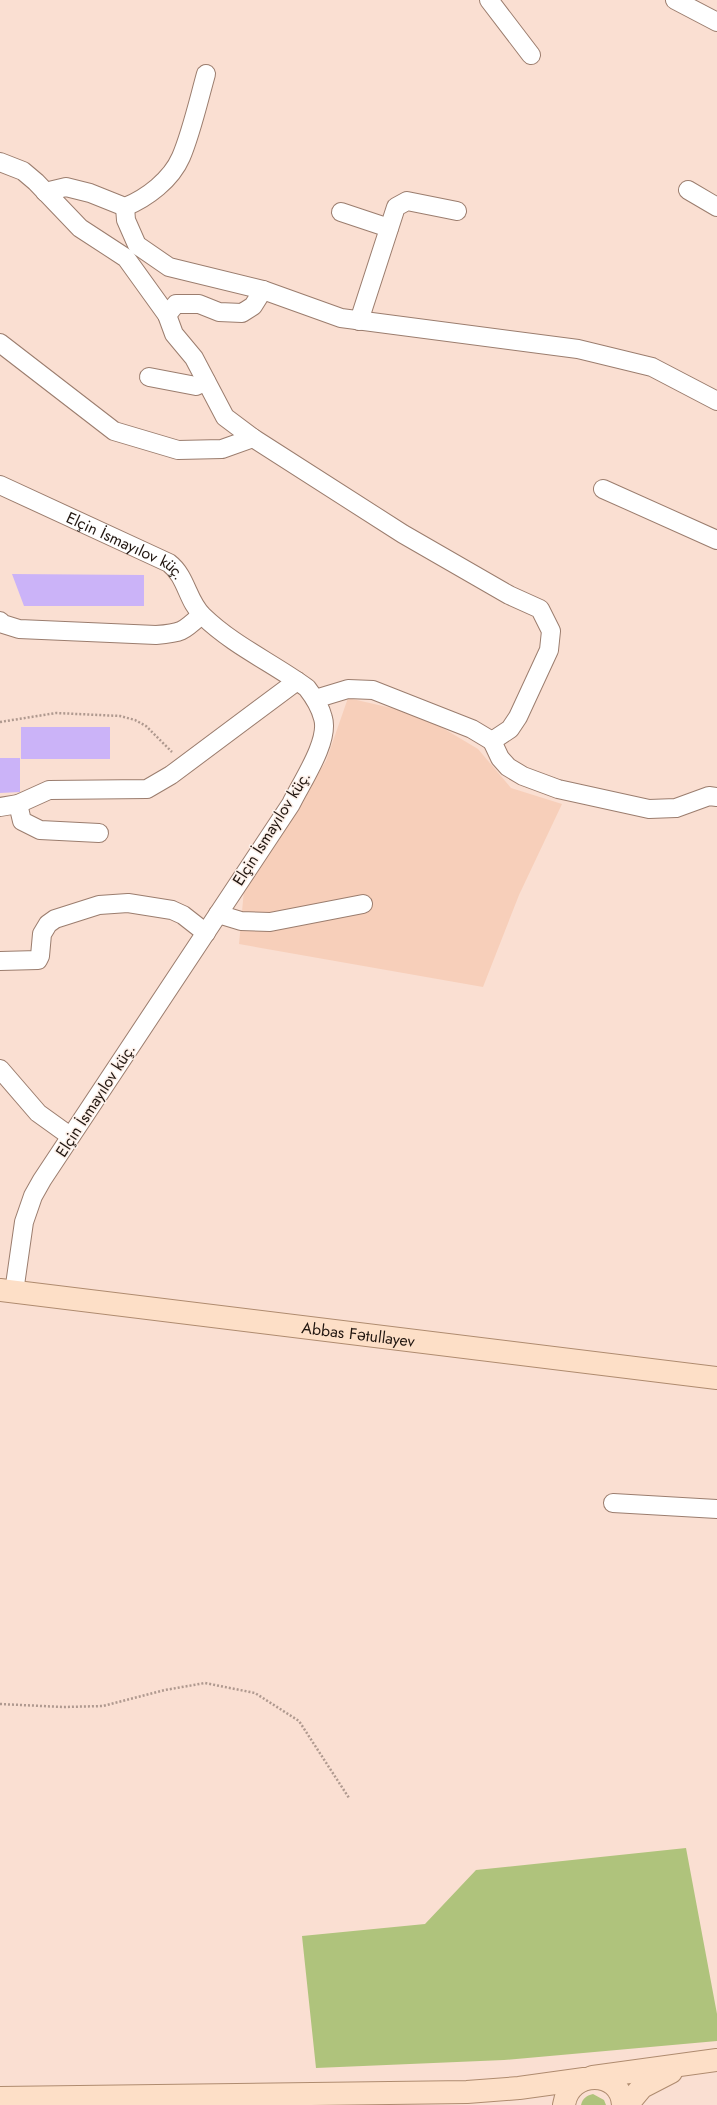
<svg xmlns="http://www.w3.org/2000/svg" width="717" height="2105" viewBox="0 0 717 2105" font-family="Jost,sans-serif">
  <style>
    .built { fill: #f7cfba }
    .green { fill: #afc37c }
    .building { fill: #cbb3f8 }
    .lines { fill: none; stroke-linecap: round; stroke-linejoin: round }
    .minor-casing { stroke: #9b7d6e; stroke-width: 20 }
    .major-casing { stroke: #af8b6f; stroke-width: 24 }
    .path { stroke: #af998f; stroke-width: 2.5; stroke-dasharray: 2 2; stroke-linecap: butt }
    .minor { stroke: #fff; stroke-width: 18 }
    .major { stroke: #fddfc7; stroke-width: 22 }
    .labels { text-anchor: middle; stroke-width: 3; stroke-linejoin: round; paint-order: stroke }
    .street-label { font-size: 16px; fill: #211610; stroke: #fdf0e9 }
  </style>
  <rect width="100%" height="100%" fill="#fadfd2"/>
  <path class="built" d="M348 698 400 710 431 721 478 749 511 788 562 804 519 895 483 987 239 944 244 890 326 761Z"/>
  <path class="green" d="M686 1848 717 2014V2041L504 2060 316 2068 302 1936 425 1924 476 1870Z
    M593 2094 604 2100 606 2105H581C583 2098 586 2096 593 2094Z"/>
  <path class="building" d="M12 574 144 575V606H24Z
    M21 727H110V759H21Z
    M0 758H20V792L0 793Z"/>
  <g class="lines">
    <defs>
      <g id="minor">
        <path d="M489 0 531 55"/>
        <path d="M675 0 717 22"/>
        <path d="M0 162 23 171 36 182 80 228 126 258 167 315 174 334 194 358 225 417 253 438 403 534 509 595 540 609 551 631 549 650 518 717 510 729 492 741 472 729 373 690 348 689 315 699"/>
        <path d="M688 190 717 207"/>
        <path d="M45 192 66 187 90 193 125 207C147 198 171 180 181 157 191 134 199 99 206 74"/>
        <path d="M125 207 126 220 137 245 169 267 263 290 341 318 578 349 652 367 717 401"/>
        <path d="M341 212 389 228"/>
        <path d="M167 315 176 304H199L219 312 242 313 253 306 263 290"/>
        <path d="M359 321 396 207 407 201 457 211"/>
        <path d="M0 343 114 431 178 450 222 449 253 438"/>
        <path d="M149 377 196 386 206 381"/>
        <path id="s1" d="M0 485 169 563C187 577 187 601 203 616 234 646 273 663 307 688 314 697 320 706 323 718 330 741 301 783 291 804L42 1180 33 1196 24 1222 14 1292"/>
        <path d="M603 489 717 540"/>
        <path d="M0 621 3 624 19 629 156 635C181 633 183 632 201 615"/>
        <path d="M492 741 500 758 508 767 523 776 558 789 649 809 676 808 709 796 717 797"/>
        <path d="M18 804 22 821 40 830 99 833"/>
        <path d="M0 807 18 804 49 790 147 789 171 775 297 681"/>
        <path d="M218 914 241 921 270 922 363 904"/>
        <path d="M0 961 38 960 40 956 42 934 48 924 55 919 99 905 128 903 172 910 183 915 206 933"/>
        <path d="M0 1069 38 1113 70 1136"/>
        <path d="M613 1503 717 1509"/>
      </g>
      <g id="major">
        <path id="s2" d="M0 1290 717 1378"/>
        <path d="M593 2077 717 2060"/>
        <path d="M0 2098 467 2092 519 2088 584 2079"/>
        <path d="M564 2105C569 2069 621 2069 623 2105"/>
        <path d="M627 2105 642 2087 671 2072"/>
      </g>
    </defs>
    <use href="#minor" class="minor-casing"/>
    <use href="#major" class="major-casing"/>
    <path class="path" d="M0 722 56 713 120 716 135 720 146 726 172 752
      M0 1704 63 1707 103 1706 165 1690 205 1683 255 1693 299 1721 349 1798"/>
    <use href="#minor" class="minor"/>
    <use href="#major" class="major"/>
  </g>
  <g class="labels">
    <g class="street-label">
      <text dy="6" stroke="none"><textPath href="#s1" startOffset="140">Elçin İsmayılov küç.</textPath></text>
      <text transform="translate(271 828) rotate(-58)" y="6">Elçin İsmayılov küç.</text>
      <text transform="translate(95 1100) rotate(-57)" y="6">Elçin İsmayılov küç.</text>
      <text dy="6" stroke="none"><textPath href="#s2" startOffset="361">Abbas Fətullayev</textPath></text>
    </g>
  </g>
</svg>
